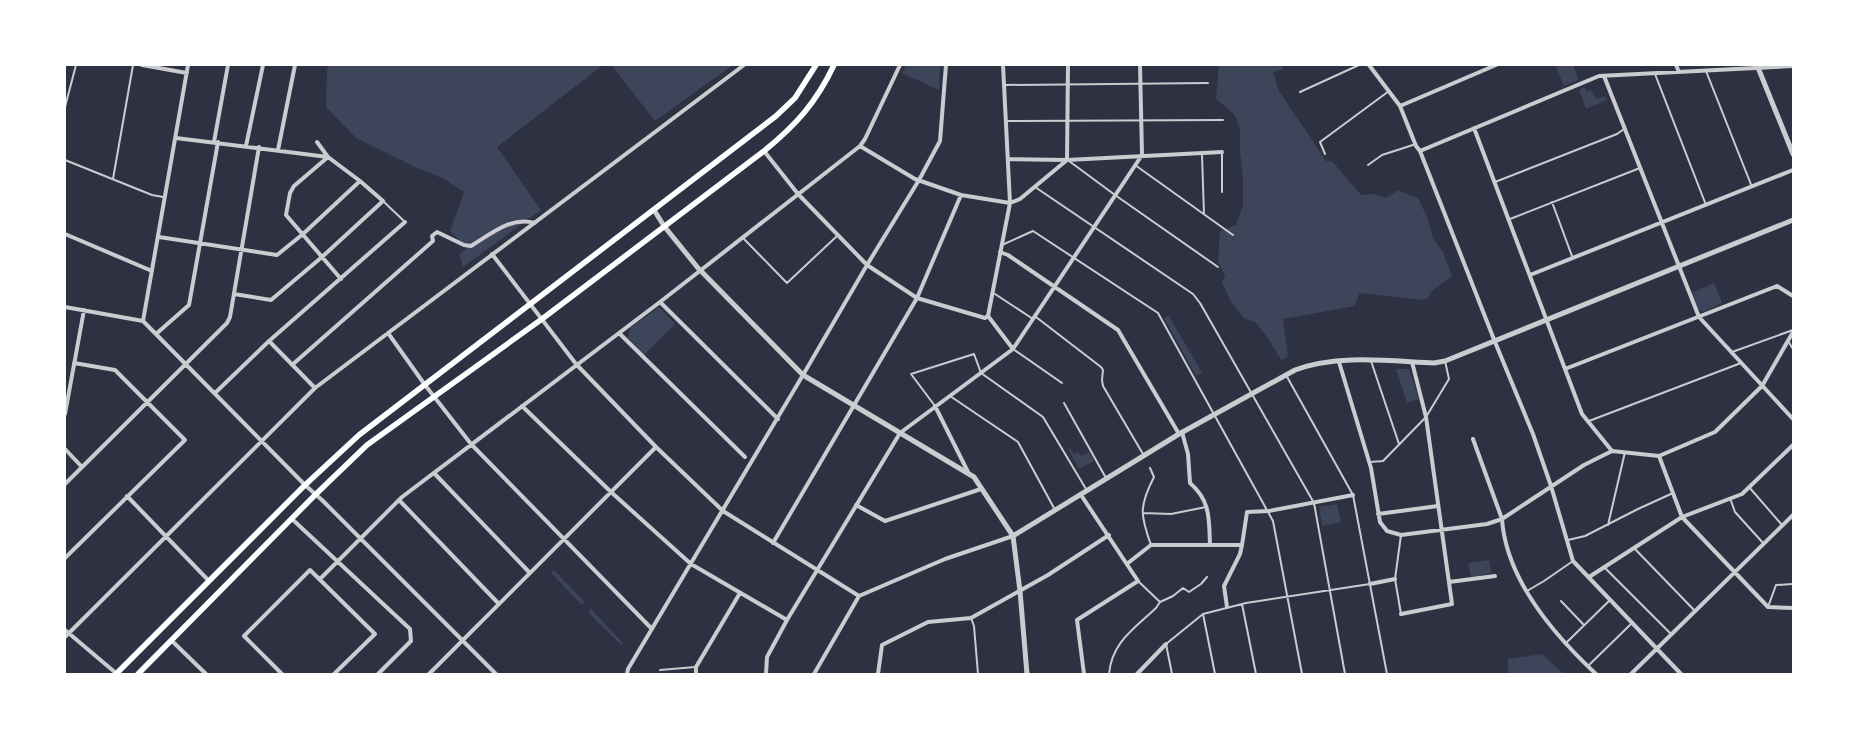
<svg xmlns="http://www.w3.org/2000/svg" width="1858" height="739" viewBox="0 0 1858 739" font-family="'Public Sans',sans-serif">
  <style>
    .green { fill: #3c4559 }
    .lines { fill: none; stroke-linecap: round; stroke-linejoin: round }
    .service { stroke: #caccd0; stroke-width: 2 }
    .minor { stroke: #caccd0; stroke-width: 4 }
    .tertiary { stroke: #caccd0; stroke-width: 5 }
    .secondary { stroke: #fff; stroke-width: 5.5 }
  </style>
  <rect width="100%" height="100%" fill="#2d3142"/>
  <path class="green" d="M329 65H603L497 147 541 210 463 267 459 254 467 248 450 231 464 192 444 179 415 167 356 138 326 107 327 70Z
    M609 65H733L655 121 613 67Z
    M906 65H940L939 90 902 73Z
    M1219 65H1281L1284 70 1273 72 1279 91 1326 161 1333 162 1361 195 1374 194 1386 198 1398 190 1418 198 1428 219 1433 238 1443 252 1452 276 1433 290 1427 299 1422 300 1359 293 1355 306 1283 319 1288 357 1281 360 1269 340 1256 323 1244 318 1233 305 1222 283 1225 276 1218 262 1220 231 1236 225 1243 205V177L1240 153V128L1234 114 1216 99Z
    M1555 65H1573L1579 80 1564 86Z
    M1584 87 1587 92 1591 90 1597 99 1605 96 1607 100 1586 109 1579 90Z
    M1714 283 1722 303 1703 312 1699 310 1692 293Z
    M659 307 675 324 644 355 628 337 630 328Z
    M1169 316 1202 373 1196 376 1164 318Z
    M1396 369H1409L1419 399 1407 403Z
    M1070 448 1074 454 1078 452 1081 456 1089 452 1094 461 1079 469 1068 449Z
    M1337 504 1341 522 1322 526 1319 507Z
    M1489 560 1491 573 1471 577 1468 563Z
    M554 570 585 602 582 605 551 573Z
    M591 609 623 643 621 645 588 612Z
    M1542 654 1564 674H1508V659Z"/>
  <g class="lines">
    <path class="service" d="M1706 71 1752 187
      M1655 74 1706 205
      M1004 85 1208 83
      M1300 92 1359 65
      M65 107 76 65
      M1006 121 1223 120
      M1222 152V192
      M1325 154 1320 142 1389 91
      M1202 155 1204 214
      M65 160 152 195 163 197
      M1069 161 1115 195 1218 267
      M1135 165 1233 235
      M1368 165 1382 155 1416 144
      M113 179 133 65
      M1495 182 1617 134 1624 129
      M1035 187 1193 294 1200 303 1314 503 1345 674
      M383 201 405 222
      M1552 202 1572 256
      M1510 219 1640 168
      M743 238 787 283 837 236
      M1002 245 1033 231 1158 313 1273 521 1302 674
      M992 292 1033 319 1036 317 1101 367 1103 370 1102 380 1103 386 1143 454
      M1788 341 1793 349
      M1013 349 1062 383
      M1732 352 1793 330
      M1371 361 1399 444
      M1286 375 1353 495 1387 674
      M950 396 1018 442 1054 508
      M1064 403 1106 478
      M935 406 911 374 974 354 981 373 1043 417 1086 489
      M1589 421 1741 363
      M1370 462 1383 461 1426 417 1449 379 1445 361
      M1150 468 1154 477C1139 506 1140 515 1151 545
      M1749 487 1782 525
      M1730 498 1735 512 1764 544
      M1143 513 1171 514 1206 507
      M1608 525 1625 452
      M1401 535 1395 579 1401 614
      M1568 540 1585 536 1638 509 1673 493
      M1634 548 1695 611
      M1604 567 1671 634
      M1527 591 1544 581 1573 561
      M1561 601 1583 624
      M1160 602 1173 596 1183 588 1189 592 1201 584 1207 577
      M1242 604 1256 674
      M1768 607 1776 585 1793 584
      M1203 614 1215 674
      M971 618 974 626 978 674
      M1565 644 1610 600
      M1589 665 1632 623
      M660 670 695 667
      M1109 674C1112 642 1134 629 1156 608L1160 602 1138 581
      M1172 674 1166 644 1203 614 1246 603 1370 584"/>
    <path class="minor" d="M142 65 187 73
      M188 65 143 321 305 485 323 501 496 674
      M1369 65 1400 106 1416 146 1420 151 1495 342 1533 434 1551 486 1573 561 1681 674
      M1676 65 1679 72
      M1604 76 1699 317 1793 419
      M1400 106 1496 65
      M1474 128 1582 414 1612 451 1659 456 1715 432 1762 386 1793 332
      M176 138 328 157 360 181 383 201 322 257 271 300 234 294
      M214 142 228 65
      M317 142 328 157 294 186 290 193 286 215 341 279
      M246 146 263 65
      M860 146 915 179 961 195 1010 203 1020 199 1067 160 1068 65
      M278 150 295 65
      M764 151 798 194 867 265 917 298 985 318 988 316 1013 349
      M1420 151 1599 76 1793 66
      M1008 159 1067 160 1222 152
      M65 234 152 271
      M159 237 277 255 303 234 360 181
      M1000 252 1008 255 1118 330 1179 434
      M492 254 576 364 656 447 723 511 859 596
      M1530 275 1793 170
      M660 302 778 419
      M65 307 143 321
      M988 316 1010 203 1003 65
      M388 333 425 385 471 444 652 629
      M619 333 745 457
      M156 334 189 305 218 142
      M269 341 315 388
      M1339 362 1371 468 1380 522 1387 531 1401 535 1487 524 1502 519 1584 465 1612 451
      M292 365 433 241 432 236 437 232 464 245 471 246C491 234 511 216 535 223
      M1565 369 1777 286 1793 296
      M215 393 269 341 405 222
      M522 406 611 492 691 564 787 620
      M935 406 969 474
      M65 414 84 310
      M1182 432 1188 454 1190 483C1211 501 1209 520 1210 545
      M1473 439 1502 519C1506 579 1553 634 1596 674
      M65 449 82 467
      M1659 456 1682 517 1768 607 1793 608
      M434 473 530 573
      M65 484 227 323 230 317 259 147
      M1081 495 1138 581 1077 620 1084 674
      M127 496 209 581
      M399 500 499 604
      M856 505 885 521 981 489
      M1378 514 1438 506
      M292 519 410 629 411 641 378 674
      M773 543 917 298 961 195
      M65 558 185 440 115 370 74 363
      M1128 563 1151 545H1242L1247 512 1269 511 1353 495
      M1589 577 1682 517 1742 494 1793 445
      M320 579 402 497 660 302 860 146 865 139 900 65
      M1449 582 1495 576
      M1370 584 1395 579
      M1227 607 1224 586 1240 554 1242 545
      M1401 614 1452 604 1426 417 1412 362
      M65 630 117 674
      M65 637 315 388 744 65
      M171 640 206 674
      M282 674 244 636 310 570 375 634 334 674
      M429 674 656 447
      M627 674 628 669 803 375 867 265 919 180 940 141 946 65
      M696 674V667L740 593
      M766 674 767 657 787 620 900 433 1013 349 1142 155 1140 65
      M814 674 859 596 945 559 1013 536
      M878 674 882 645 928 622 971 618 1048 575 1109 535
      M1137 674 1166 644
      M1631 674 1793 515"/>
    <path class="tertiary" d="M1757 65 1793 154
      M654 210 664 226 698 268 803 375 974 477 1013 536
      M1027 674 1020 591 1013 536 1179 434 1295 370C1338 354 1389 361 1434 363L1445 361 1793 220"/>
    <path class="secondary" d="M116 674 305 485 359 435 776 116 795 98 816 65
      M138 674 315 495 367 445 542 319 764 151C796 125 816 103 834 65"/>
  </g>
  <rect width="1858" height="739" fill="none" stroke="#ffffff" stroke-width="132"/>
</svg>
